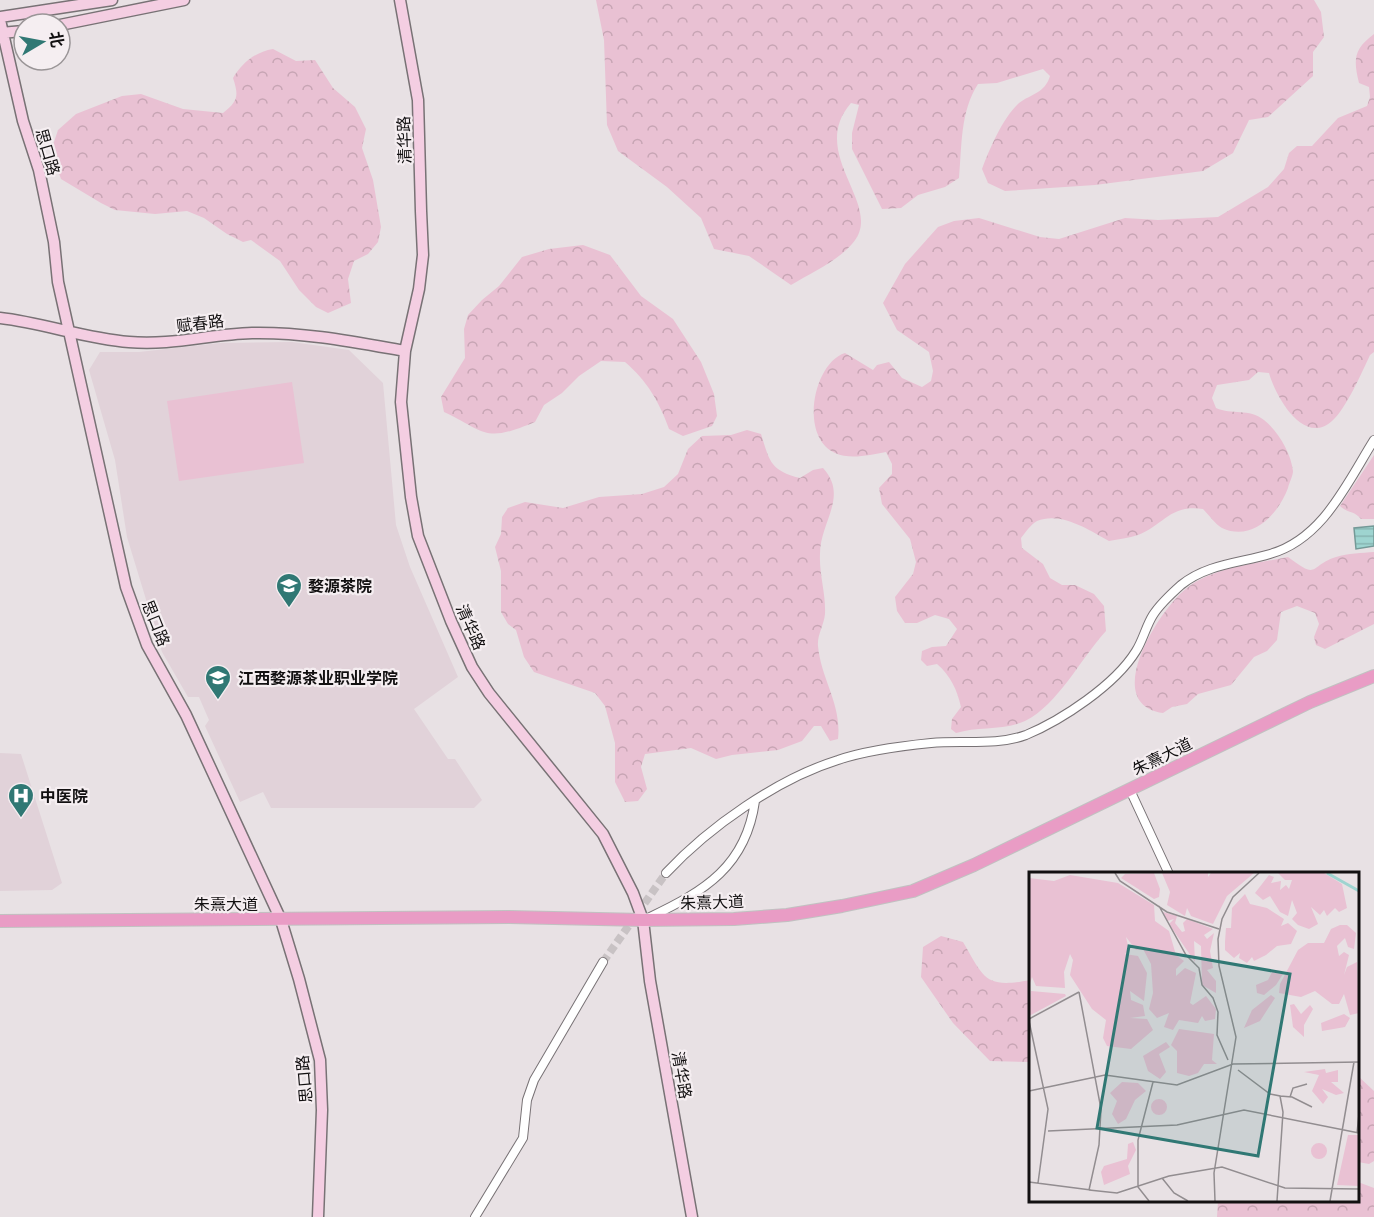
<svg xmlns="http://www.w3.org/2000/svg" width="1374" height="1217" viewBox="0 0 1374 1217" font-family="Helvetica,'Noto Sans SC',sans-serif">
  <style>
    .built { fill: #e1d2d9 }
    .green { fill: #e9c1d3 }
    .forest { fill: url(#forest-crowns) }
    .water { fill: url(#water-rules); stroke: #749997; stroke-width: 1.5 }
    .lines { fill: none; stroke-linecap: round; stroke-linejoin: round }
    .street-tunnel { stroke: #c8c2c4; stroke-width: 8; stroke-dasharray: 8 4; stroke-linecap: butt }
    .street-casing { stroke: #787275; stroke-width: 10 }
    .secondary-casing { stroke: #787275; stroke-width: 13 }
    .primary-casing { stroke: #c1c1c1; stroke-width: 14 }
    .street { stroke: #fff; stroke-width: 8 }
    .secondary { stroke: #f4cee2; stroke-width: 10 }
    .primary { stroke: #e99cc5; stroke-width: 12 }
    .labels { text-anchor: middle; stroke-width: 4.5; stroke-linejoin: round; paint-order: stroke }
    .street-label { font-size: 16px; fill: #121011; stroke: #f5eef1 }
    .poi-label { font-size: 16px; font-weight: bold; fill: #121011; stroke: #f5eef1; text-anchor: start }
    .inset-river { fill: none; stroke: #9ed4d0; stroke-width: 3 }
    .inset-road { fill: none; stroke: #928d90; stroke-width: 1.5 }
    .view { fill: #307874; fill-opacity: 0.15; stroke: #307874; stroke-width: 3 }
    .inset-edge { fill: none; stroke: #121011; stroke-width: 3 }
  </style>
  <defs>
    <pattern id="forest-crowns" width="20" height="18" patternUnits="userSpaceOnUse" patternTransform="scale(1.5)"><rect width="20" height="18" fill="#e9c1d3"/><path d="M2 6a3 3 0 1 1 6 0M12 15a3 3 0 1 1 6 0" fill="none" stroke="#c7a5b4"/></pattern>
    <pattern id="water-rules" width="6" height="5" patternUnits="userSpaceOnUse" patternTransform="scale(1.5)"><rect width="6" height="5" fill="#9ed4d0"/><path d="M0 2.5h6" fill="none" stroke="#87b5b2"/></pattern>
  </defs>
  <rect width="100%" height="100%" fill="#e8e1e4"/>
  <path class="built" d="M292 342 349 350 383 383 396 525 410 567 458 677 414 709 448 759H455L482 800 474 808H271L263 792 240 802 205 726 209 720 199 697H188L162 652 127 537 115 460 89 370 100 352H139L220 343Z
    M0 753 21 754 62 883 52 890 0 891Z"/>
  <path class="green" d="M292 382 304 463 179 481 167 401Z"/>
  <path class="forest" d="M596 0H1314L1321 12 1324 37 1313 52V76L1268 117 1249 120 1233 153 1203 171 1095 185 1005 191 988 183 982 169C989 150 1003 117 1019 103 1031 94 1045 93 1050 76L1043 69 997 83 978 84C960 112 962 146 959 178L945 187 918 195 901 208 882 209 852 149V133L859 105 851 103C806 155 887 206 852 244 836 262 811 273 791 285L749 256 714 249 701 218 667 187 618 151 607 125 604 40Z
    M1374 34V352L1370 355C1362 372 1346 409 1332 421 1303 447 1275 395 1269 373L1258 372 1249 380 1217 385 1212 398 1216 408C1232 415 1249 408 1264 420 1278 431 1291 453 1293 471 1293 476 1289 483 1288 488 1278 515 1252 542 1222 528 1215 524 1209 515 1203 509 1170 504 1164 525 1138 535 1129 538 1118 539 1109 541 1089 530 1061 511 1037 521 1031 524 1025 533 1021 538L1022 548 1043 564 1050 578 1062 585H1075L1094 594 1104 606 1106 631C1081 658 1058 705 1025 721 1003 731 978 726 956 733L951 729 952 719 961 707C957 690 951 676 937 664L927 666 921 660 922 651 932 647 946 646 957 629 949 619 935 615 917 623H905L897 611 895 597 913 574 916 562 910 539 882 504 879 488 892 474V464L886 452C870 455 850 460 835 453 799 437 813 363 845 353L873 370 877 365 889 362 902 378 922 387 931 381 933 371 929 352 897 330 883 303 905 264 938 227 954 221 979 218 1040 237 1059 239 1125 218 1158 220 1218 217 1268 187 1284 169 1289 153 1297 146H1312L1338 118 1367 106 1370 97 1369 87 1359 83C1353 59 1354 49 1374 34Z
    M273 49 296 61 315 60 333 88 355 107 366 129 362 148 373 180 381 227 378 242 368 254 354 261 348 279 351 303 328 313 316 307 299 290 280 261 251 240 243 242 227 234 204 218 187 211 155 214 115 210 101 203 61 179 51 151 58 130 76 114 122 96 141 94 183 109 223 113C238 101 239 96 233 78 242 63 255 52 273 49Z
    M583 245 610 255 641 296 673 319 701 362 714 394 717 416 712 426 683 436 669 429C659 401 647 381 625 362L601 361 579 376 562 393 544 405 535 422C484 443 488 433 444 412L441 397 465 358 464 329 468 315 482 300 499 286 522 257 549 249Z
    M747 430 761 434C770 462 770 470 800 478L813 470 823 468C849 496 820 522 820 554 819 574 826 594 825 614 824 625 817 635 818 646 821 679 842 705 838 739L830 741 821 726H814L802 741 778 750 732 755 716 759 691 748 645 754 641 767 647 789 638 801 625 802 615 782V743L605 706 595 693 534 672 524 657 516 630 508 624 501 612V571L495 547 501 534 502 517 508 508 525 502 563 508 599 497 642 494 664 487 678 474 688 449 702 436 731 435Z
    M1374 455V519H1361C1355 511 1347 513 1340 506Z
    M1374 552V624L1325 649 1316 645 1314 637 1319 624 1315 613 1297 606 1281 612 1277 640 1267 651 1254 657 1231 685 1198 694 1187 704 1172 707 1163 713C1099 704 1160 608 1187 588 1214 567 1255 564 1288 557 1320 581 1308 566 1336 557 1348 553 1362 553 1374 552Z
    M941 936 963 942C984 978 985 989 1030 980V1062L990 1061 953 1023 921 977 923 947Z
    M1358 1076 1374 1091V1161L1369 1164 1358 1162Z
    M1358 1182 1374 1188V1217H1217L1218 1201 1358 1200Z"/>
  <path class="water" d="M1374 526V546L1356 549 1354 528Z"/>
  <g class="lines">
    <path class="street-tunnel" d="M603 962 666 873"/>
    <defs>
      <path id="street" d="M1130 790 1169 874
        M666 873C709 827 777 779 838 760 867 750 901 746 931 743 962 740 996 746 1026 735 1062 720 1115 685 1136 651 1143 640 1146 626 1153 615 1160 604 1172 593 1181 585 1207 564 1240 563 1270 554 1323 539 1347 483 1374 440
        M650 917C705 891 746 866 755 801
        M475 1217 523 1138 527 1100 534 1080 603 962"/>
      <path id="secondary" d="M400 0 418 100 421 211 423 255 419 289 405 351 401 402 411 497 418 536 451 621 472 667 489 693 603 834 633 893 643 920 650 981 692 1217
        M0 17 112 0
        M0 20 23 121 39 170 54 242 58 282 126 587 147 645 186 715 281 920 299 979 320 1060 322 1110 318 1217
        M60 25 184 0
        M0 33 24 31
        M0 318C44 323 86 339 129 342 171 346 211 334 252 333 304 332 354 342 405 351"/>
      <path id="primary" d="M0 921 509 917 643 920 734 919 787 915 842 906 913 891 974 865 1310 702 1374 676"/>
    </defs>
    <use href="#street" class="street-casing"/>
    <use href="#secondary" class="secondary-casing"/>
    <use href="#primary" class="primary-casing"/>
    <use href="#street" class="street"/>
    <use href="#secondary" class="secondary"/>
    <use href="#primary" class="primary"/>
  </g>
  <defs>
    <symbol id="university-pin" viewBox="-11 -11 22 30"><path d="M0 17L-7.5 6A9.5 9.5 0 1 1 7.5 6Z" fill="#307874" stroke="#f5eef1"/><path d="M0-5L7-2L0 1L-7-2ZM-4 1L0 2.5L4 1V4Q0 6-4 4Z" fill="#fff"/></symbol>
    <symbol id="hospital-pin" viewBox="-11 -11 22 30"><path d="M0 17L-7.5 6A9.5 9.5 0 1 1 7.5 6Z" fill="#307874" stroke="#f5eef1"/><path d="M-5-5h3v3.5h4V-5h3V5h-3V1.5h-4V5h-3Z" fill="#fff"/></symbol>
  </defs>
  <g fill-rule="evenodd">
    <use href="#university-pin" x="274" y="571" width="30" height="40"/>
    <use href="#university-pin" x="203" y="663" width="30" height="40"/>
    <use href="#hospital-pin" x="6" y="781" width="30" height="40"/>
  </g>
  <g class="labels">
    <g class="street-label">
      <text transform="translate(404 140) rotate(-92)" y="6">清华路</text>
      <text transform="translate(48 152) rotate(74)" y="6">思口路</text>
      <text transform="translate(200 323) rotate(-7)" y="6">赋春路</text>
      <text transform="translate(156 623) rotate(68)" y="6">思口路</text>
      <text transform="translate(471 627) rotate(66)" y="6">清华路</text>
      <text transform="translate(1162 756) rotate(-26)" y="6">朱熹大道</text>
      <text transform="translate(712 902) rotate(-2)" y="6">朱熹大道</text>
      <text x="226" y="910">朱熹大道</text>
      <text transform="translate(682 1075) rotate(80)" y="6">清华路</text>
      <text transform="translate(304 1079) rotate(-95)" y="6">思口路</text>
    </g>
    <g class="poi-label">
      <text x="308" y="592">婺源茶院</text>
      <text x="238" y="684">江西婺源茶业职业学院</text>
      <text x="40" y="802">中医院</text>
    </g>
  </g>
  <g transform="translate(1029 872)">
    <rect width="330" height="330" fill="#e8e1e4"/>
    <path d="M122 235a8 8 0 1 1 16 0a8 8 0 1 1-16 0ZM319 263H330V314L308 313ZM282 279a8 8 0 1 1 16 0a8 8 0 1 1-16 0Z" fill="#e9c1d3"/>
    <path d="M125 1 131 17 130 25 125 27 92 6 96 2ZM133 1H179V5L182 1H225L198 24 184 52 162 44 158 36 156 44 138 33 141 20ZM249 1H295L313 12 318 36 310 40 306 36 298 44 295 38 291 43 282 35 289 52 280 57 269 53 263 47 268 41 263 28 259 44 251 40 241 24 234 28 226 21 240 3 245 5 242 11 252 9 251 18 257 13 260 17 263 8H256ZM41 3 89 11 125 33 126 49 140 59 147 83 155 89 147 97V104L156 96 167 101 161 131 164 133 177 124 187 137 186 147 176 149 173 144 169 151 150 148 144 158 135 155 140 141 128 146 120 137 124 121 122 92 114 77 107 78 97 65 100 78 96 82 109 84 118 101 115 129 101 119 102 128 114 133 116 144 101 146 118 147 124 158 102 177 78 174 74 166 77 148 63 137 41 103 44 88 41 82 35 100 36 116 7 114 3 105 0 114V6L25 9ZM216 22 221 32 238 36 255 47 252 54 259 51 268 59 262 72 248 74 237 83 225 89 223 85 218 91 210 86 211 81 205 86 196 78V70L197 56H202L203 36ZM134 40 148 44 146 51 153 60 156 59 154 51 158 47 184 57 175 63 178 67 185 61 181 79 184 96 178 98 187 109V121L173 113 172 74 165 69 166 90 140 52 145 47 138 49ZM311 53H318L327 61 325 77 319 75 316 66 308 74 310 84 315 80 320 83 315 103 318 95 328 90 330 141 321 143 315 122 310 132H303L286 119 272 125 250 121 251 112 269 78 279 71H295L302 57ZM243 100 254 102 247 113 235 123 228 121 227 113 239 108ZM2 119 36 122 37 124 0 144ZM242 123 246 126 231 149 215 156 223 138ZM265 132 272 142 281 133 284 137 275 153V165L264 155 261 133ZM315 142 321 146 316 155 293 159 292 151ZM150 157 185 162 183 188 188 192H175L169 201 160 204 148 201V179L142 173ZM137 170 141 175 130 182 137 200 131 207 119 199 114 184ZM296 197 297 201 309 198V210H302L315 221 307 223 293 217 299 225 294 232 283 219 290 203 275 200ZM93 210 109 211 117 219 106 228 97 247 89 252 83 242 88 229 81 221ZM104 270 107 278 99 294 101 302 75 313 72 300 75 294 98 287 99 272Z" fill="#e9c1d3"/>
    <path class="inset-river" d="M298 1 330 19"/>
    <path class="inset-road" d="M86 1 91 9 138 40 190 57M330 14V90M130 34 157 83 170 96 173 113 184 126 189 140 188 163 199 188M50 120 72 237 70 273 60 318M0 147 50 120M0 149 19 237 9 311M209 198 241 222 251 224 254 240 248 329M0 219 76 203 148 213 204 192 330 190M251 224 263 225 283 235M261 225 264 216 278 212M19 259 148 253 215 238 330 261M328 261 330 242M133 306 145 321 159 329M0 310 62 318M60 318 88 321 140 304 193 295 256 316 330 317M120 329 109 315V268L124 210M186 329 185 301 207 165 190 94 189 67 193 47 204 25 230 1M301 329 325 190"/>
    <path class="view" d="M100 74 261 102 229 284 68 256Z"/>
    <rect width="330" height="330" class="inset-edge"/>
  </g>
  <g transform="translate(42 42) rotate(80)"><circle r="28" fill="#f5eef1" stroke="#9a9597" stroke-width="1.5"/>
  <path d="M0-4.5L10 22L0 15L-10 22Z" fill="#307874"/>
  <text y="-9" font-size="16" font-weight="bold" text-anchor="middle" fill="#121011">北</text>
  </g>
</svg>
